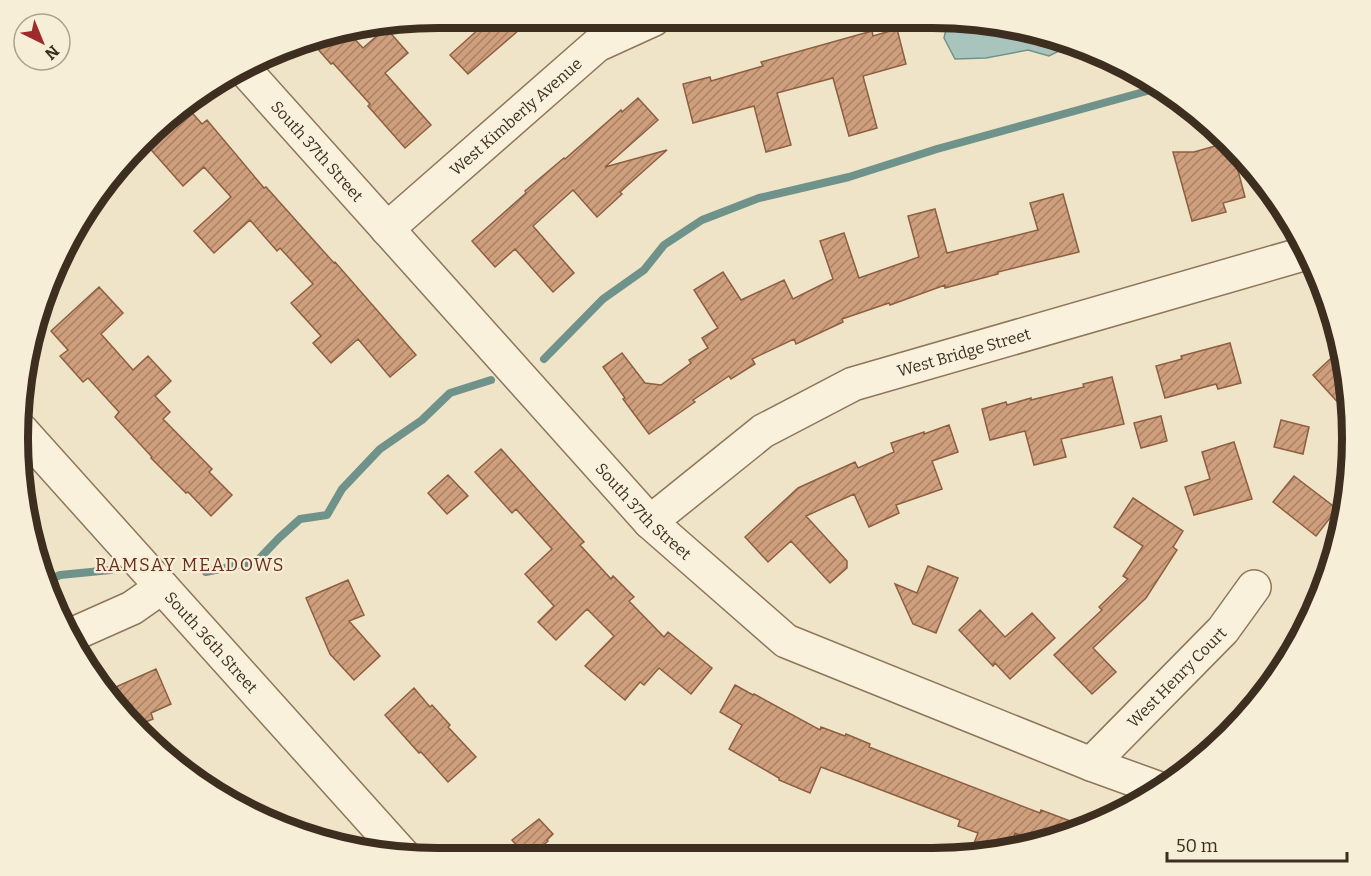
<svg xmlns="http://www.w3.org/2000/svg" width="1371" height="876" viewBox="0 0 1371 876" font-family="Bitter,serif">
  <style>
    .water { fill: #a9c4bc; stroke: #6f938a; stroke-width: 1.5 }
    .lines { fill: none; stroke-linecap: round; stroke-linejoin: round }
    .stream { stroke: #6f938a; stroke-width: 8 }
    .building { fill: url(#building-hatch); stroke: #8d5f41; stroke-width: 1.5 }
    .minor-casing { stroke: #8d765c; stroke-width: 36 }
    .minor { stroke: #faf1dc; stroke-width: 33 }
    .labels { text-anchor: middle; stroke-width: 4.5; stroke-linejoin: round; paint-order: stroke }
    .street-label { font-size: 16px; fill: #3d2e20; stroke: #f7eed8 }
    .neighbourhood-label { font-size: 18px; letter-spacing: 1.5px; fill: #6b2e1e; stroke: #f7eed8 }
    .rim { fill: none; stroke: #3d2e20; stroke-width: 8 }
  </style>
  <defs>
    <pattern id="building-hatch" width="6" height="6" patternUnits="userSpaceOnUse" patternTransform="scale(1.5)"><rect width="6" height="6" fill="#cf9f7d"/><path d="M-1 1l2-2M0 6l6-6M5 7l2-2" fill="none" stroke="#a98266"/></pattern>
  </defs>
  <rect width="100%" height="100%" fill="#f0e4c8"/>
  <path class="water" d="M948 21 988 22 1069 46 1049 56 1028 50 986 58 955 59 944 38Z"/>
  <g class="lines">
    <path class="stream" d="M544 359 603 299 644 270 664 245 702 220 759 198 849 177 937 149 1158 88
      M206 572 257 561 279 538 300 519 327 515 342 489 380 449 422 420 450 393 491 380
      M47 581 60 575 111 570"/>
  </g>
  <path class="building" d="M491 18H508L519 30 468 74 450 55Z
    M386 28 408 53 385 73 431 125 405 148 368 106 370 104 333 63 331 64 309 39 349 33 363 48Z
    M897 29 906 64 863 76 877 128 849 136 833 78 777 93 791 145 766 152 754 106 693 123 683 84 710 77 711 81 763 66 761 62 872 31 873 36Z
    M638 98 658 120 605 167 667 150 620 192 622 194 597 217 573 190 533 226 574 273 553 292 515 249 495 267 472 241 526 193 525 191 564 158 565 159 621 110 622 112Z
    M186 106 202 124 207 120 264 188 266 187 334 263 335 262 416 355 390 377 358 339 331 363 313 343 321 336 291 303 313 284 280 248 277 251 250 220 214 253 194 231 231 197 204 167 183 186 146 144Z
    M1229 142 1231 144 1245 197 1223 203 1226 212 1192 221 1173 152H1194Z
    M1063 194 1079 252 998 272V274L945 288V285L890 305 889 303 842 319 843 322 796 344 794 339 752 359 755 364 731 379 729 376 693 400 695 402 649 434 623 399 625 398 603 367 622 353 645 383 661 385 691 363 689 360 708 348 702 338 718 328 694 290 723 272 741 300 784 280 793 299 833 279 820 241 844 233 859 278 919 257 908 216 935 209 947 253 1038 230 1030 203Z
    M99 287 123 313 101 334 133 370 148 356 171 381 155 396 170 412 163 419 212 469 209 472 232 495 211 516 188 492 186 493 151 458 152 457 115 417 119 412 88 378 83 382 60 356 68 350 51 331Z
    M1230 343 1241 383 1218 389 1216 384 1165 398 1156 366 1182 359 1181 356Z
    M1342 348 1352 410V418L1313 375Z
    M1112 377 1124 424 1061 439 1066 457 1034 465 1025 431 990 440 982 409 1006 402 1007 405 1031 398V400L1084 387 1083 384Z
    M1161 416 1167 441 1141 448 1134 423Z
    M1281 420 1309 427 1303 454 1274 447Z
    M949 425 958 452 932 461 942 489 896 505 899 513 869 527 854 494 806 516 847 561V568L830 583 791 541 768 562 745 537 798 488 855 462 858 468 894 452 891 443 924 432V434Z
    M1234 442 1252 499 1194 515 1185 487 1210 479 1202 452Z
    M501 449 584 542 580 545 611 579 613 576 634 597 629 601 664 637 668 632 712 668 691 694 659 668 644 685 640 682 625 700 585 666 614 636 587 609 556 640 538 622 554 606 525 574 552 549 516 509 512 513 475 472Z
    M448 475 468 496 447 514 428 493Z
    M1294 476 1337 509 1316 536 1273 502Z
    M1133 498 1183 531 1173 547 1177 550 1146 598 1093 648 1116 672 1092 694 1054 655 1102 610 1099 607 1128 579 1123 576 1143 546 1114 527Z
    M928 566 958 578 936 633 913 624 895 584 917 593Z
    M348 580 364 615 349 621 380 656 354 680 330 654 306 598Z
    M980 610 1005 637 1032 613 1055 638 1010 679 995 663 993 666 959 630Z
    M156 669 171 704 151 713 153 719 138 725 109 690Z
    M735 685 753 695 754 694 820 730 821 727 845 736 846 734 870 744 869 747 1040 813 1041 810 1086 827 1042 844 1015 833 1009 849 969 856 978 833 958 826 960 820 821 767 810 793 779 780V778L729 749 742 725 720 712Z
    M414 688 430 707 432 705 450 725 448 727 476 757 448 782 421 752 419 753 385 715Z
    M539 819 553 834 547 840 548 841 532 855H525L512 840Z"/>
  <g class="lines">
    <defs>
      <g id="minor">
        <path id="s1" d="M244 69 650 522 786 641 1091 764 1160 789"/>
        <path id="s2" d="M387 229 597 45 654 19"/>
        <path id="s3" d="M21 430 403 855"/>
        <path id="s4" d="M650 522 763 431 853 384 1310 252"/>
        <path d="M69 636 132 608 162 587"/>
        <path id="s5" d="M1091 764 1223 630 1254 587"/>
      </g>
    </defs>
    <use href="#minor" class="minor-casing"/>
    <use href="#minor" class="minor"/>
  </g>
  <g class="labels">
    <g class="street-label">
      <text dy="6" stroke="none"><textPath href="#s2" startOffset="171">West Kimberly Avenue</textPath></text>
      <text dy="6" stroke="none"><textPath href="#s1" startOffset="110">South 37th Street</textPath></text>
      <text dy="6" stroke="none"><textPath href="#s4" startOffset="362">West Bridge Street</textPath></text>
      <text dy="6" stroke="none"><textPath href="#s1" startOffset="596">South 37th Street</textPath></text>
      <text dy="6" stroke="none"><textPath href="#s3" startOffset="285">South 36th Street</textPath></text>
      <text dy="6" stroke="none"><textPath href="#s5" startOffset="122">West Henry Court</textPath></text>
    </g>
    <g class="neighbourhood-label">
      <text x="190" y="571">RAMSAY MEADOWS</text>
    </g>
  </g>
  <path d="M0 0H1371V876H0ZM438 28H932A410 410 0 0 1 1342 438V438A410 410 0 0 1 932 848H438A410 410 0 0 1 28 438V438A410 410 0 0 1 438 28Z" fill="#f7eed8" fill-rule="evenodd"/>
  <path class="rim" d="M438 28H932A410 410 0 0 1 1342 438V438A410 410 0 0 1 932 848H438A410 410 0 0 1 28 438V438A410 410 0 0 1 438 28Z"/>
  <g transform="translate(42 42) rotate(137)"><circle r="28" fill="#f7eed8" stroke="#ada18e" stroke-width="1.5"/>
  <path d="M0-4.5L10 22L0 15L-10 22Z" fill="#9e2a2b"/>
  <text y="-9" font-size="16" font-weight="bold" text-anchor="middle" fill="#3d2e20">N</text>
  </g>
  <path d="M1167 852v9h180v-9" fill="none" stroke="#3d2e20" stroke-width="3"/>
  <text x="1176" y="852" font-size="18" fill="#3d2e20" stroke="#f7eed8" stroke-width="4.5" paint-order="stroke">50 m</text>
</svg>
